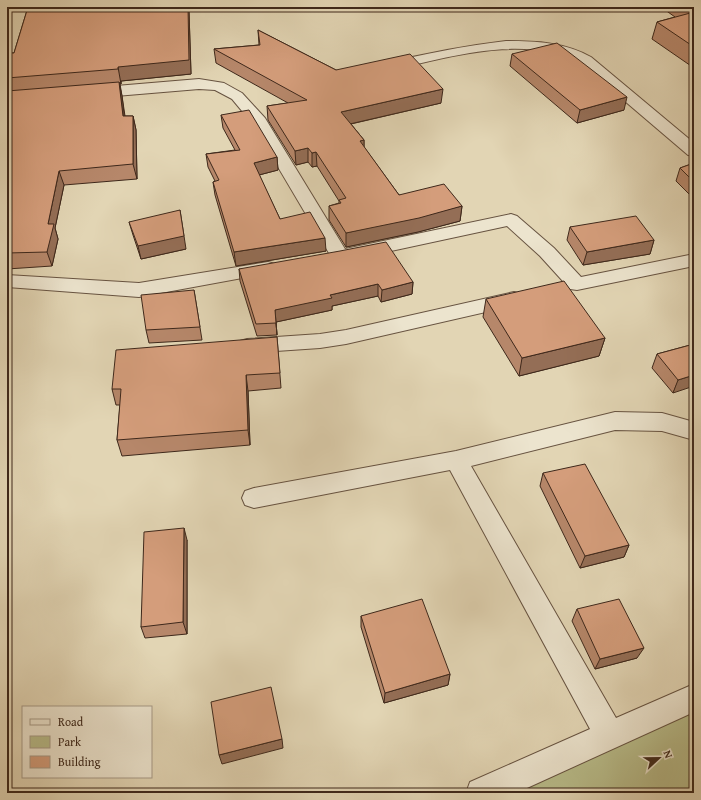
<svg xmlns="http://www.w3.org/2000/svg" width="701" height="800" viewBox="0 0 701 800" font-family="'Gentium Book Plus',serif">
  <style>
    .green { fill: #b8bc8a; stroke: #7b7252 }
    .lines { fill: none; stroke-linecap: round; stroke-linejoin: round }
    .street-casing { stroke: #675341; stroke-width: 2 }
    .street { fill: #ece4ce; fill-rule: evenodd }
    .wall { fill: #b6876a; stroke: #3e281b }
    .shaded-wall { fill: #946e56; stroke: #3e281b }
    .building { fill: #d49d7b; stroke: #3e281b }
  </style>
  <rect width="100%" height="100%" fill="#e2d5b4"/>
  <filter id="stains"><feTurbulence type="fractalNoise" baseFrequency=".005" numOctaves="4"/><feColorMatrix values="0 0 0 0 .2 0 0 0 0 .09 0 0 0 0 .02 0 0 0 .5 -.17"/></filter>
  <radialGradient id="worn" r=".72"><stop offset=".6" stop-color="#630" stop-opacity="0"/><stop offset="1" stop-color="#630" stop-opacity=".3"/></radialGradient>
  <path class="green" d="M694 703V793H473Z"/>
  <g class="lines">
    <defs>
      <path id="street" d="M506 41C535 41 564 42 591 57L694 143V156L688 155 586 68C532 30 446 58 387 71L382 70 380 67 382 64C423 54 464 46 506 41Z
        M199 79 224 83 242 93 265 118 345 249 511 214 517 216 554 248 581 277 694 254V266L577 290 570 289 540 256 507 226 340 262 333 260 252 123 232 99 215 90 199 89 92 98 87 96 84 93 87 90 92 88Z
        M268 262 275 264 278 268 275 272 139 297 7 287V275L139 283Z
        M514 292 521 294 524 299 521 304 346 344 320 348 247 353 240 351 237 346 240 341 247 339 320 334 346 330Z
        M615 412 662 413 694 422V440L662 431 615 430 471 466 616 718 694 684V712L516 793H466L470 782 590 729 450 470 254 508 245 505 242 498 245 491 254 488 456 451Z"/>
    </defs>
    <use href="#street" class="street-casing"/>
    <use href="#street" class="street"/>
  </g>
  <path class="wall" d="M28 7H189V12L191 74 121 81V84H120L122 96 125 116H133L136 130 137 179 64 185 55 228 58 239 52 266 7 269V53H14Z
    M661 7H694V68L652 39 657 22 675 17Z
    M258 30 336 70 441 103 351 124 364 140V147L399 195 462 206 460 221 418 232 346 247 329 220V206L339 203V201L317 166 312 167 308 162 296 165 268 120 267 106 288 103 216 63 214 49 259 45Z
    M512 54 624 110 577 123 510 66Z
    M221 115 277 157 278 170 259 175 280 219 326 251 236 266 215 195 213 182 215 181 208 167 206 154 235 150 223 128Z
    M694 163V199L676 181 680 168Z
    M129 222 186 249 141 259 133 235Z
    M570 227 654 240 650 254 583 265 567 240Z
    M239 269 413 282 412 294 381 302 378 296 332 306V310L276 322 277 335 257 336 240 281Z
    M194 290 202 340 149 343 146 330Z
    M486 299 605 338 599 356 519 376 483 317Z
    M277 337 281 388 248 391 250 445 122 456 117 440 120 405H116L112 389Z
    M694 344 673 393 652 368 657 354Z
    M543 473 629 545 624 557 580 568 540 486Z
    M187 540V634L145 638 141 627Z
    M577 609 637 658 595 669 572 621Z
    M361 616 450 674 448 685 384 703 361 627Z"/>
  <path class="shaded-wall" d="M188 7H189V12L191 74 121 81V84L118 67Z
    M119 82 122 96 126 131 123 116Z
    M443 89 441 103 341 126V112Z
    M627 97 624 110 577 123 580 110Z
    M133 116 136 130 137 179 133 164Z
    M364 140V154L360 141Z
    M308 148V162L296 165 295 151Z
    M316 152 317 166 312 167V153Z
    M277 157 278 170 255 176 254 163Z
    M59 171 64 185 55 228 58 239 52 266 47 252 48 224Z
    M462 206 460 221 418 232 346 247V233Z
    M180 210 186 249 141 259 138 246Z
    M325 238 326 251 236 266 234 252Z
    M654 240 650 254 583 265 587 252Z
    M413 282 412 294 381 302 382 290Z
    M378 284V296L332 306V310L276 322 277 335 275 310 330 295Z
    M605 338 599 356 519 376 522 358Z
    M246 375 248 391 250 445 248 430Z
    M694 375V386L673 393 678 380Z
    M184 528 187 540V634L183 622Z
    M629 545 624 557 580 568 585 556Z
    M644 648 637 658 595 669 600 659Z
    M450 674 448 685 384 703 385 693Z
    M282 739 283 748 222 764 219 755Z"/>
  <path class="building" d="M28 7H188L189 60 118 67V69L7 78V53H14Z
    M694 12V47L657 22Z
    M258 30 336 70 410 54 443 89 341 112 364 140 360 141 399 195 444 184 462 206 419 218 346 233 329 206 341 203 339 200 346 198 316 152 312 153 308 148 295 151 267 106 307 100 214 49 260 45Z
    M557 43 627 97 580 110 512 54Z
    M119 82 123 116H133V164L59 171 48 224H54L47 252 7 253V91Z
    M249 110 277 157 254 163 280 219 310 212 325 238 234 252 213 182 219 180 206 154 240 150 221 115Z
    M694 163V182L680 168Z
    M180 210 184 236 138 246 129 222Z
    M636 216 654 240 587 252 570 227Z
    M386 242 413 282 382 290 378 284 330 295 332 298 275 310 276 323 256 324 239 269 340 251Z
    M564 281 605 338 522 358 486 299Z
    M194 290 200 327 146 330 141 295Z
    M277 337 280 373 246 375 248 430 117 440 121 389H112L116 350Z
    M694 344V375L678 380 657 354Z
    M585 464 629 545 585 556 543 473Z
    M184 528 183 622 141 627 144 532Z
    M422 599 450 674 385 693 361 616Z
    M619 599 644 648 600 659 577 609Z
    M271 687 282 739 219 755 211 702Z"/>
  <rect width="701" height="800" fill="none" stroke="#e2d5b4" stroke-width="24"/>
  <rect x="8" y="8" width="685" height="784" fill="none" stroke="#3e281b" stroke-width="2"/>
  <rect x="12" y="12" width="677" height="776" fill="none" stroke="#3e281b"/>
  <rect x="22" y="706" width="130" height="72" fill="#ece4ce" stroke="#a69986"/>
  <rect x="30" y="719" width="20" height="6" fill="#ece4ce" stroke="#a69986"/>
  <text x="58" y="726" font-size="12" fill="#3e281b">Road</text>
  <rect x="30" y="736" width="20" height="12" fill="#b8bc8a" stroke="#a69986"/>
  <text x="58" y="746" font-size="12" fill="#3e281b">Park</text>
  <rect x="30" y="756" width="20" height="12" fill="#d49d7b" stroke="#a69986"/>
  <text x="58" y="766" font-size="12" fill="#3e281b">Building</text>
  <g transform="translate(659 758) rotate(68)" stroke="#ece4ce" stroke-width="3" paint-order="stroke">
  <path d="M0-3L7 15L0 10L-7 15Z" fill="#3e281b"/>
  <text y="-6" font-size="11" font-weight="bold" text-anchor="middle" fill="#3e281b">N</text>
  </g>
  <rect width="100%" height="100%" filter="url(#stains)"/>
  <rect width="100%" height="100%" fill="url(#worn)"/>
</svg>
